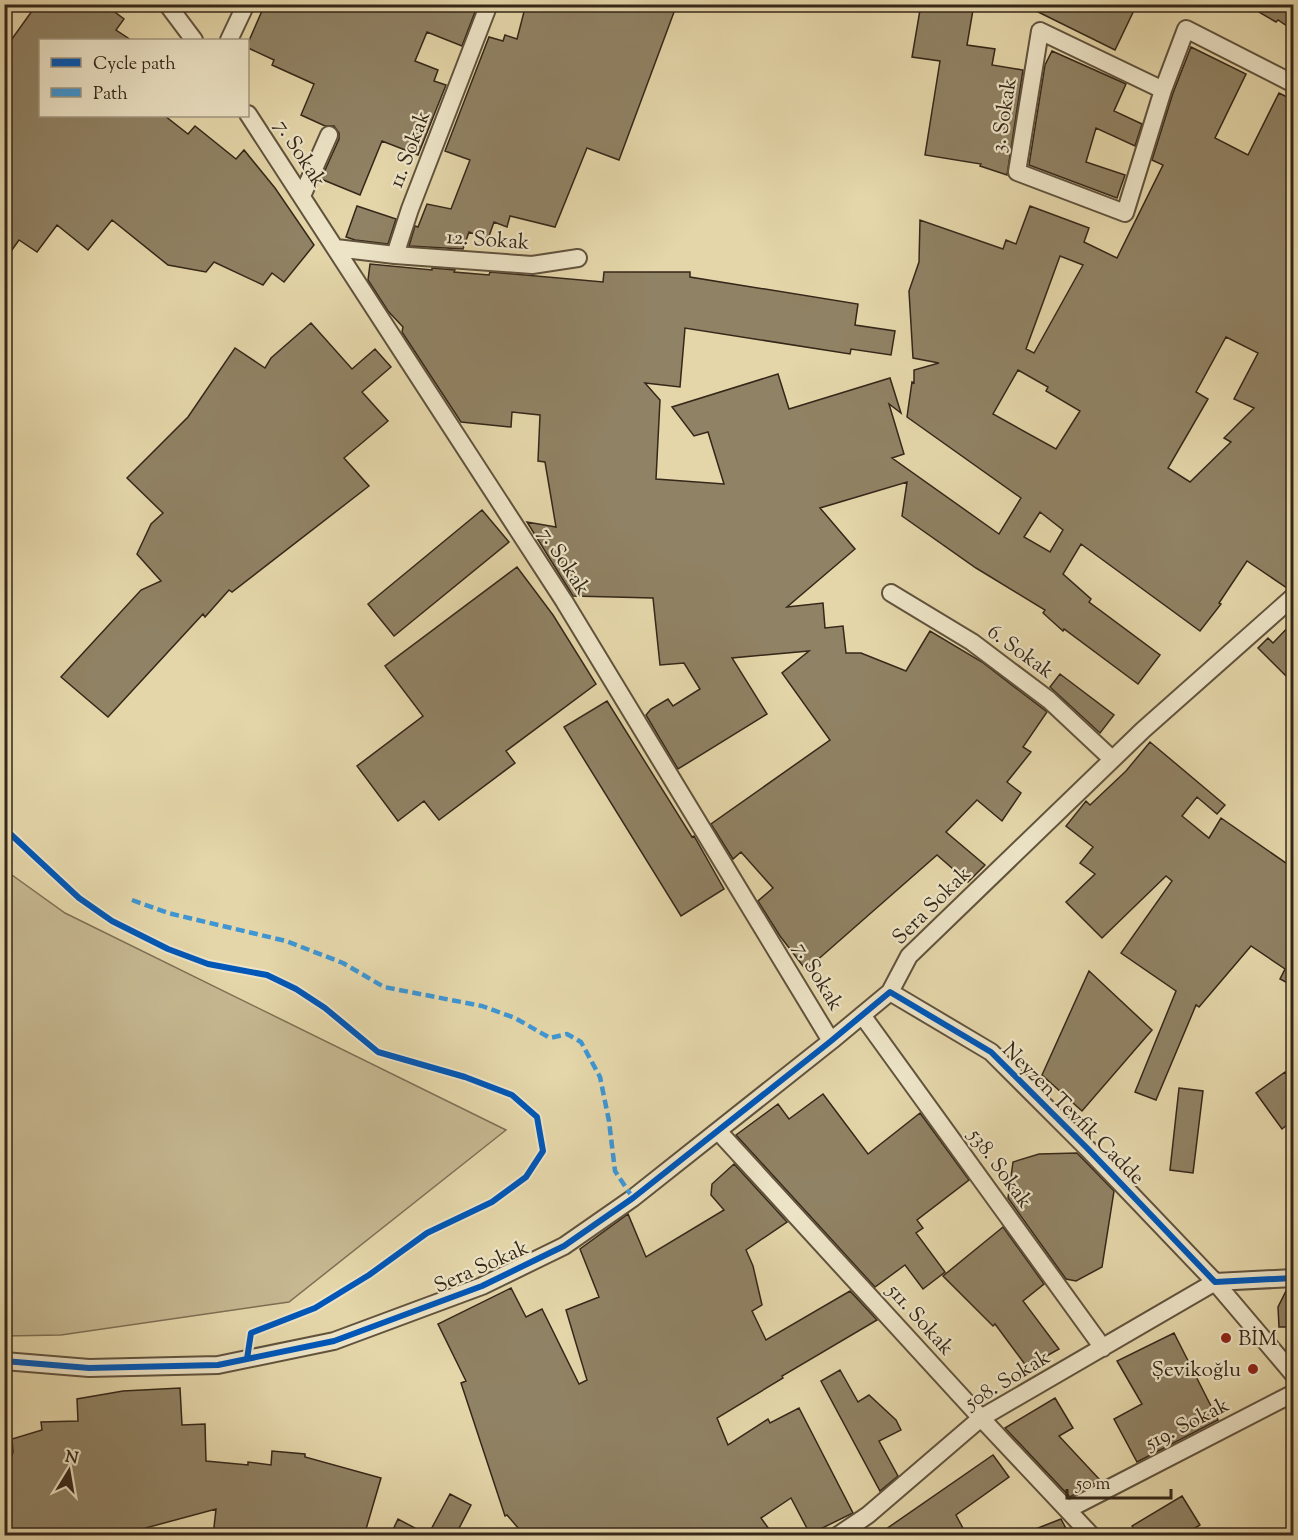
<svg xmlns="http://www.w3.org/2000/svg" width="1298" height="1540" viewBox="0 0 1298 1540" font-family="'Sorts Mill Goudy',serif">
  <style>
    .green { fill: #c6b891; stroke: #7e7055; stroke-width: 1.5 }
    .building { fill: #908264; stroke: #352719; stroke-width: 1.5; fill-rule: evenodd }
    .lines { fill: none; stroke-linecap: round; stroke-linejoin: round }
    .minor-casing { stroke: #61533d; stroke-width: 20 }
    .minor { stroke: #ede4c7; stroke-width: 16 }
    .quiet { stroke: #3e96d4; stroke-width: 4.5; stroke-dasharray: 9 4.5; stroke-linecap: butt }
    .cycleway-casing { stroke: #ede4c7; stroke-width: 10 }
    .cycleway { stroke: #0057b8; stroke-width: 6 }
    .poi-dot { fill: #8f2418; stroke: #ede4c7; stroke-width: 2 }
    .labels { text-anchor: middle; stroke-width: 4.5; stroke-linejoin: round; paint-order: stroke }
    .street-label { font-size: 21px; fill: #352719; stroke: #ede4c7 }
    .poi-label { font-size: 21px; fill: #352719; stroke: #ede4c7; text-anchor: start }
  </style>
  <rect width="100%" height="100%" fill="#e4d6a9"/>
  <filter id="stains"><feTurbulence type="fractalNoise" baseFrequency=".00333" numOctaves="4"/><feColorMatrix values="0 0 0 0 .2 0 0 0 0 .09 0 0 0 0 .02 0 0 0 .5 -.17"/></filter>
  <radialGradient id="worn" r=".72"><stop offset=".6" stop-color="#630" stop-opacity="0"/><stop offset="1" stop-color="#630" stop-opacity=".3"/></radialGradient>
  <path class="green" d="M5 870 65 913 506 1130 289 1302 61 1335 5 1336Z"/>
  <path class="building" d="M37 4H104L124 19 116 30 131 40H40V116H165L188 134 195 126 236 159 244 150 275 188 314 245 284 282 272 273 263 285 214 262 206 272 168 265 112 220 88 250 57 225 37 252 19 240 4 261V50Z
    M265 4H478L462 46 427 32 415 61 438 70 434 81 446 85 418 155 382 141 360 195 321 179 339 139V133L334 126H325L301 115 314 84 272 65 274 60 248 48V43Z
    M526 4H677L619 160 587 148 555 227 510 216 507 227 494 222 488 239 469 232 463 249 409 246 415 226 418 227 427 204 451 209 470 160 445 151 489 37 503 41 505 35 517 39Z
    M921 4H974L967 45 995 49 992 65 1023 70 1007 175 980 166 981 164 925 155 940 61 912 57Z
    M1022 4H1137L1115 50Z
    M1245 4H1293V30L1278 20 1276 22Z
    M1191 47 1246 74 1215 138 1248 155 1279 93 1293 100V582L1287 588 1247 561 1219 603 1221 604 1200 631 1081 544 1063 574 1091 599 1089 602 1160 655 1138 684 1064 629 1063 631 1043 613 1045 610 976 568 902 516 907 482 820 508 855 549 787 607 823 603 825 628 843 626 846 653H861L906 671 930 631 982 662 1047 712 1023 747 1031 752 1007 782 1021 793 1002 821 977 800 946 832 985 865 968 882 937 855 806 970 780 936 758 901 773 888 741 852 733 859 711 824 830 740 782 673 809 651 732 658 767 714 678 769 646 715 651 709 668 699 673 706 700 689 684 663 660 665 653 598 573 596 527 522 556 527 545 462 538 461 540 415 512 412 511 427 461 422 402 332 403 327 388 311 368 280 370 264 432 270V268L455 270 454 272 489 275 490 272 603 282 604 272H690V277L858 304 855 325 895 331 891 355 851 349 850 354 685 328 680 387 645 383 660 400 656 479 724 484 708 432 694 436 672 407 778 374 789 409 890 378 901 413 889 404 904 454 892 458 999 534 1021 498 907 417 912 382 914 383V370L939 363 913 358 909 291 919 262 920 220 1003 249 1006 240 1016 244 1030 206 1089 228 1084 242 1117 258 1163 165 1152 160 1173 93ZM1060 256 1083 265 1034 353 1026 349ZM1226 337 1258 353 1234 399 1254 408 1224 438 1231 442 1190 482 1168 468 1208 399 1196 392ZM1018 370 1048 387 1046 391 1080 411 1056 449 993 414ZM1040 512 1063 530 1050 552 1024 537Z
    M1052 51 1126 84 1114 111 1142 124 1135 146 1096 128 1086 162 1125 175 1117 198 1029 165 1045 65Z
    M357 206 396 219 388 244 355 240 346 237Z
    M311 323 352 369 375 349 391 367 362 392 388 421 344 458 369 486 232 592 229 590 205 617 203 614 108 717 61 677 141 590 161 581 137 554 151 524 163 513 127 478 188 417 235 348 265 368 271 358Z
    M482 510 509 542 394 636 368 604Z
    M517 567 553 615 596 684 506 751 515 763 439 820 424 801 398 821 357 766 423 716 385 666Z
    M1293 622V683L1258 648 1268 638 1273 643Z
    M1060 674 1114 715 1100 733 1050 687Z
    M607 701 692 837 694 836 724 889 681 916 564 727Z
    M1150 742 1225 805 1217 814 1197 797 1182 816 1209 838 1221 818 1293 868V986L1280 979 1285 969 1251 946 1199 1007 1196 1005 1156 1100 1135 1092 1176 991 1121 953 1172 881 1166 876 1102 938 1066 902 1095 874 1080 863 1093 847 1066 826 1086 801 1090 805 1126 771Z
    M1089 971 1152 1030 1082 1111 1042 1075Z
    M1285 1072 1293 1084V1120L1282 1129 1256 1093Z
    M1179 1088 1203 1091 1193 1173 1170 1170Z
    M823 1094 868 1154 920 1113 969 1180 917 1220 923 1228 916 1233 945 1272 923 1289 905 1265 875 1287 736 1135 778 1104 789 1119Z
    M1077 1153 1114 1191 1102 1267 1076 1281 1066 1279 1008 1198 1013 1162 1039 1154Z
    M734 1164 787 1222 746 1250 753 1266 762 1305 752 1311 766 1340 850 1291 877 1320 782 1376 783 1378 717 1418 728 1445 768 1419 770 1423 799 1408 853 1513 810 1534 791 1498 761 1518 774 1536H525L507 1515 505 1516 461 1383 466 1381 438 1324 511 1288 526 1317 542 1309 579 1384 587 1380 566 1310 599 1297 580 1249 628 1214 646 1257 724 1210 711 1195 712 1184Z
    M1003 1227 1044 1284 1023 1301 1059 1349 1027 1367 995 1324 993 1326 943 1276Z
    M1287 1289H1293V1327H1279L1278 1307Z
    M1174 1333 1218 1420 1137 1462 1114 1419 1142 1404 1117 1361Z
    M840 1370 858 1402 869 1395 896 1420 901 1430 879 1441 898 1476 880 1491 821 1381Z
    M180 1388 182 1425 205 1424 206 1461 248 1465V1462L271 1465 272 1451 305 1454V1457L381 1478 364 1536H213L216 1509 116 1536H4V1480L13 1452 12 1439 42 1430 41 1422 78 1421 77 1399 123 1391Z
    M1055 1398 1073 1428 1059 1436 1100 1480 1070 1497 1005 1428Z
    M993 1455 1009 1477 956 1515 967 1536H876Z
    M450 1494 471 1505 455 1536H390L398 1519 428 1535Z
    M1182 1496 1200 1525 1182 1536H1138L1132 1526Z
    M1061 1519 1070 1536H1020V1535Z"/>
  <g class="lines">
    <defs>
      <path id="minor" d="M167 4 194 40
        M229 40 246 4
        M1163 90 1125 213 1017 172 1040 31 1163 90 1186 29 1294 84
        M248 114 564 601 831 1041
        M302 196 329 135
        M336 248 395 255 410 209 489 4
        M395 255 532 265 578 258
        M891 593 972 642 1049 700 1112 759
        M890 992 991 1052 1087 1148 1215 1282 1294 1375
        M862 1015 1103 1348
        M718 1131 981 1418 1092 1536
        M4 1361 89 1368 218 1365 334 1341 482 1286 564 1246 633 1198 831 1041 890 992 909 956 1143 730 1294 596
        M1069 1509 1294 1393
        M837 1536 868 1515 981 1418 1215 1282 1294 1278"/>
    </defs>
    <use href="#minor" class="minor-casing"/>
    <use href="#minor" class="minor"/>
    <path class="quiet" d="M132 900 168 913 286 941 343 963 384 987 482 1006 515 1018 550 1038 567 1034 581 1042 600 1077 609 1121 615 1171 633 1198"/>
    <defs>
      <path id="cycleway" d="M4 828 79 898 112 921 168 949 208 964 267 975 296 989 325 1008 378 1052 465 1077 512 1095 537 1117 543 1151 526 1177 492 1202 427 1233 369 1275 315 1308 251 1333 247 1359
        M4 1361 89 1368 218 1365 334 1341 482 1286 564 1246 633 1198 831 1041 890 992 991 1052 1087 1148 1215 1282 1294 1278"/>
    </defs>
    <use href="#cycleway" class="cycleway-casing"/>
    <use href="#cycleway" class="cycleway"/>
  </g>
  <g class="poi-dot">
    <circle cx="1226" cy="1338" r="6"/>
    <circle cx="1253" cy="1369" r="6"/>
  </g>
  <g class="labels">
    <g class="street-label">
      <text transform="translate(1003 115) rotate(-81)" y="7">3. Sokak</text>
      <text transform="translate(409 149) rotate(-69)" y="7">11. Sokak</text>
      <text transform="translate(301 153) rotate(57)" y="7">7. Sokak</text>
      <text transform="translate(488 239) rotate(4)" y="7">12. Sokak</text>
      <text transform="translate(565 561) rotate(57)" y="7">7. Sokak</text>
      <text transform="translate(1021 651) rotate(36)" y="7">6. Sokak</text>
      <text transform="translate(931 905) rotate(-45)" y="7">Sera Sokak</text>
      <text transform="translate(819 976) rotate(59)" y="7">7. Sokak</text>
      <text transform="translate(1074 1113) rotate(45)" y="7">Neyzen Tevfik Cadde</text>
      <text transform="translate(1001 1168) rotate(54)" y="7">538. Sokak</text>
      <text transform="translate(481 1266) rotate(-24)" y="7">Sera Sokak</text>
      <text transform="translate(921 1319) rotate(48)" y="7">511. Sokak</text>
      <text transform="translate(1007 1379) rotate(-31)" y="7">508. Sokak</text>
      <text transform="translate(1187 1423) rotate(-27)" y="7">519. Sokak</text>
    </g>
    <g class="poi-label">
      <text x="1238" y="1345">BİM</text>
      <text x="1241" y="1376" text-anchor="end">Şevikoğlu</text>
    </g>
  </g>
  <rect width="1298" height="1540" fill="none" stroke="#e4d6a9" stroke-width="24"/>
  <rect x="6" y="6" width="1286" height="1528" fill="none" stroke="#352719" stroke-width="3"/>
  <rect x="12" y="12" width="1274" height="1516" fill="none" stroke="#352719" stroke-width="1.5"/>
  <rect x="39" y="39" width="210" height="78" fill="#ede4c7" stroke="#a39881" stroke-width="1.5"/>
  <rect x="51" y="58" width="30" height="9" fill="#0057b8" stroke="#a39881" stroke-width="1.5"/>
  <text x="93" y="69" font-size="18" fill="#352719">Cycle path</text>
  <rect x="51" y="88" width="30" height="9" fill="#3e96d4" stroke="#a39881" stroke-width="1.5"/>
  <text x="93" y="99" font-size="18" fill="#352719">Path</text>
  <g transform="translate(69 1471) rotate(11)" stroke="#ede4c7" stroke-width="4.5" paint-order="stroke">
  <path d="M0-4.5L10 22L0 15L-10 22Z" fill="#352719"/>
  <text y="-9" font-size="16" font-weight="bold" text-anchor="middle" fill="#352719">N</text>
  </g>
  <path d="M1067 1489v9h104v-9" fill="none" stroke="#352719" stroke-width="3"/>
  <text x="1076" y="1489" font-size="18" fill="#352719" stroke="#ede4c7" stroke-width="4.5" paint-order="stroke">50 m</text>
  <rect width="100%" height="100%" filter="url(#stains)"/>
  <rect width="100%" height="100%" fill="url(#worn)"/>
</svg>
